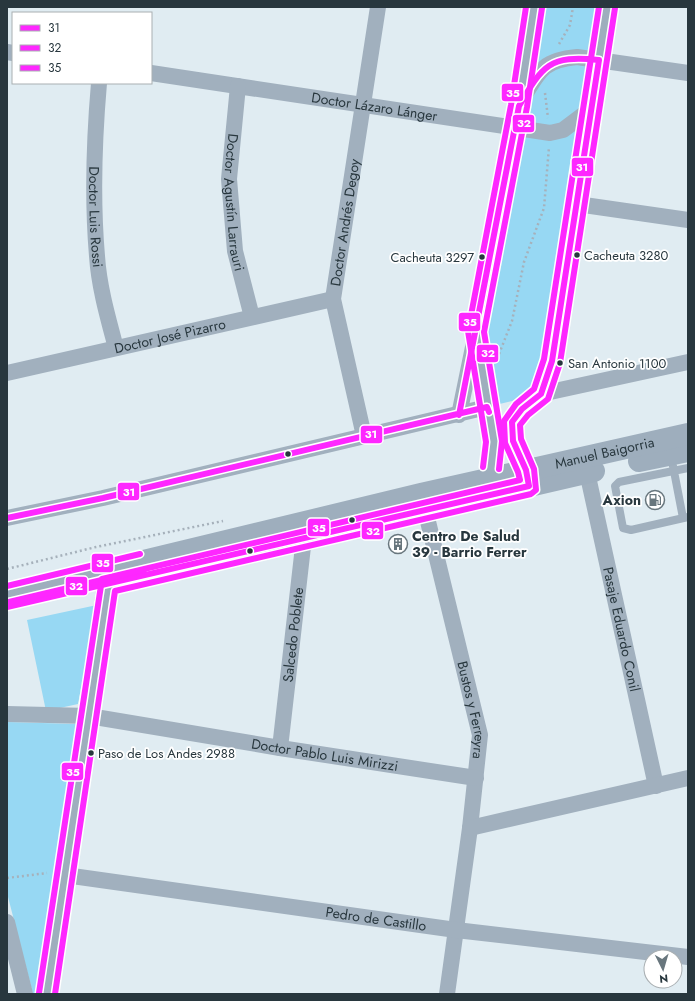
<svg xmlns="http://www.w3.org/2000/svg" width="695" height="1001" viewBox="0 0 695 1001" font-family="Jost,sans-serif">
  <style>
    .green { fill: #97d8f3 }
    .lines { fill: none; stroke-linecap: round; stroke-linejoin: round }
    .path { stroke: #a6b1bb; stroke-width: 2.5; stroke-dasharray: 2 3; stroke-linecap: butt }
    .lane { stroke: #a1b0be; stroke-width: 8 }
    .street { stroke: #a1b0be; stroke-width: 16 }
    .secondary { stroke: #9eaebd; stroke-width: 22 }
    .bus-1-casing { stroke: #fff; stroke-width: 9 }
    .bus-2-casing { stroke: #fff; stroke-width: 9 }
    .bus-3-casing { stroke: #fff; stroke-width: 9 }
    .bus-1 { stroke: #fe27ff; stroke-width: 6 }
    .bus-2 { stroke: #fe27ff; stroke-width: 6 }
    .bus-3 { stroke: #fe27ff; stroke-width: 6 }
    .bus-dot { fill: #28373e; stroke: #fff; stroke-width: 1.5 }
    .labels { text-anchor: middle; stroke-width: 3.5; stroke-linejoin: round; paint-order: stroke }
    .bus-label { font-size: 13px; fill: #28373e; stroke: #fff; text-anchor: start }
    .street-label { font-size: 14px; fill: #28373e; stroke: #fff }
    .poi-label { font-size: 14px; font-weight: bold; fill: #28373e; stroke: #fff; text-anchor: end }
    .line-badge { stroke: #fff; stroke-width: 1.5 }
    .badge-label { font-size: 11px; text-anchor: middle; font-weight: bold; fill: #fff }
  </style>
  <rect width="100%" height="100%" fill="#e0ecf2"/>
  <path class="green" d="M534 7H607L541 394 487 407 478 349Z
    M97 605 78 704 46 711 27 620Z
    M7 722 76 724 36 994H33L7 893Z"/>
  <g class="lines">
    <path class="path" d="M559 44 570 25 573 7
      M545 93 548 118
      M499 354 512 321 524 262 544 208 549 147
      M7 569 96 547 223 521
      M7 878 47 873"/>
    <path class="lane" d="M673 466 683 518
      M688 468 619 482 615 486 623 528 631 530 688 517"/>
    <g class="street">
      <path d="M7 52 13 53"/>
      <path id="s1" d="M151 73 550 133 563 130 591 109"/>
      <path id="s2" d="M99 83C94 141 92 198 97 256 99 287 108 318 116 348"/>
      <path id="s3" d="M238 86 229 179 235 251 252 317"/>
      <path d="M523 98C539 71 543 60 577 57L688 73"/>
      <path d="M577 204 688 220"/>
      <path id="s4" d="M7 373 333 299"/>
      <path d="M541 394 688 362"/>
      <path d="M459 415 474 342"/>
      <path id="s5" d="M364 436 333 299 378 7"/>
      <path id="s6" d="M587 472 656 786"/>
      <path id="s7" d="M423 501 480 735 470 828 447 994"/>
      <path d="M7 518 103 498 487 407"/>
      <path id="s8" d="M7 714 89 716 280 748 476 778"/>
      <path id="s9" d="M280 748 305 529"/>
      <path d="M470 828 688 778"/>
      <path id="s10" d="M65 875 456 930 688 957"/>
      <path d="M7 922 25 994"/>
    </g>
    <g class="secondary">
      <path d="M639 461 688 451"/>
      <path d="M529 484 526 470 513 441 512 422 522 409 541 394 552 361 607 7"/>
      <path d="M490 491 489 478 494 442 476 332 519 106 534 7"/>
      <path d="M267 547 594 471"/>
      <path id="s11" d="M7 594 421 494 688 434"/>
      <path d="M47 994 110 570"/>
    </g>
    <defs>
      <path id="bus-1" d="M7 518 103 498 487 407 489 412
        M7 607 529 486 526 470 513 441 512 422 522 409 541 394 552 361 599 60C549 55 543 65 519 106L459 415"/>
      <path id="bus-2" d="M499 469 502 441 484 332 527 107 542 8
        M9 602 144 570
        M55 994 115 591 531 494 536 490 534 469 521 439 520 425 528 415 548 399 560 363 615 8"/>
      <path id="bus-3" d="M483 467 486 442 468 331 511 105 526 7
        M7 586 140 554
        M39 993 102 579 520 480 518 472 505 443 504 421 516 404 534 389 544 359 599 7"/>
    </defs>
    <use href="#bus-1" class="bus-1-casing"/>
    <use href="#bus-2" class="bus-2-casing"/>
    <use href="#bus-3" class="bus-3-casing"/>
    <use href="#bus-1" class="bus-1"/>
    <use href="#bus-2" class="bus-2"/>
    <use href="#bus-3" class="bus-3"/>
  </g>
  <defs>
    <symbol id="fuel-ring" viewBox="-11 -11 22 22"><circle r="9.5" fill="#fff" stroke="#68767d" stroke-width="1.5"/><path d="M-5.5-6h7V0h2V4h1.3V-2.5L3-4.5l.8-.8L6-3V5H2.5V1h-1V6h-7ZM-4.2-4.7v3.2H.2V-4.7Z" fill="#68767d"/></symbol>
    <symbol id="building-ring" viewBox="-11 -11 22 22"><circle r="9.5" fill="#fff" stroke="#68767d" stroke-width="1.5"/><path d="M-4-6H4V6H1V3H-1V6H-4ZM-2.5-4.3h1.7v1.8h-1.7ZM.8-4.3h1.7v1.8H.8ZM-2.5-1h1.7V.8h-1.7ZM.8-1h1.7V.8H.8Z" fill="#68767d"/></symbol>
  </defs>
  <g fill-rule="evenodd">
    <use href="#fuel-ring" x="644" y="489" width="22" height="22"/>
    <use href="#building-ring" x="387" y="533" width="22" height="22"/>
  </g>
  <g class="bus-dot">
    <circle cx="577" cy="255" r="3.5"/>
    <circle cx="482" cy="257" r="3.5"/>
    <circle cx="560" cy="363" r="3.5"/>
    <circle cx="288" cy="454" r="3.5"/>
    <circle cx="352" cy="520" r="3.5"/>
    <circle cx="250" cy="551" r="3.5"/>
    <circle cx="91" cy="753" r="3.5"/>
  </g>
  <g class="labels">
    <g class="bus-label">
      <text x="584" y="260">Cacheuta 3280</text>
      <text x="474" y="262" text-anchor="end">Cacheuta 3297</text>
      <text x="568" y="368">San Antonio 1100</text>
      <text x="98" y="758">Paso de Los Andes 2988</text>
    </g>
    <g class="street-label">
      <text dy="5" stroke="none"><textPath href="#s1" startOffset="226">Doctor Lázaro Lánger</textPath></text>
      <text dy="5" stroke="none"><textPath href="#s3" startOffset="117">Doctor Agustín Larrauri</textPath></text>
      <text dy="5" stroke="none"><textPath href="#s2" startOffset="134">Doctor Luis Rossi</textPath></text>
      <text dy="5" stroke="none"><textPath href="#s5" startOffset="218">Doctor Andrés Degoy</textPath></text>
      <text dy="5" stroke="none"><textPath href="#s4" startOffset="167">Doctor José Pizarro</textPath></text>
      <text dy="5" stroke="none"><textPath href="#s11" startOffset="614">Manuel Baigorria</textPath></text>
      <text dy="5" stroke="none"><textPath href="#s6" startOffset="161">Pasaje Eduardo Conil</textPath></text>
      <text dy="5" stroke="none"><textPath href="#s9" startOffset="114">Salcedo Poblete</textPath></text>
      <text dy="5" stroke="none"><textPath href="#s7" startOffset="215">Bustos y Ferreyra</textPath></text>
      <text dy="5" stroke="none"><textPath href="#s8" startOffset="321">Doctor Pablo Luis Mirizzi</textPath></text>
      <text dy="5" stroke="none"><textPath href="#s10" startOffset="314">Pedro de Castillo</textPath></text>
    </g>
    <g class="poi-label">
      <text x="641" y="505">Axion</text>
      <text x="412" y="541" text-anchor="start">Centro De Salud<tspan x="412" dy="16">39 - Barrio Ferrer</tspan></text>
    </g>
  </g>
  <g class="line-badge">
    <rect x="501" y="83" width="23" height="19" rx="4" fill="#fe27ff"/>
    <rect x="512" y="114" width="23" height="19" rx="4" fill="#fe27ff"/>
    <rect x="571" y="157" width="23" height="20" rx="4" fill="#fe27ff"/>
    <rect x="458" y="312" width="23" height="20" rx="4" fill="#fe27ff"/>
    <rect x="476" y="344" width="23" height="19" rx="4" fill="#fe27ff"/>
    <rect x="360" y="425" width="23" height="19" rx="4" fill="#fe27ff"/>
    <rect x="117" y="482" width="23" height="19" rx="4" fill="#fe27ff"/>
    <rect x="307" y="518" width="23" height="19" rx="4" fill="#fe27ff"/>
    <rect x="361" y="521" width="23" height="19" rx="4" fill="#fe27ff"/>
    <rect x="91" y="553" width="23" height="20" rx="4" fill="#fe27ff"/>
    <rect x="65" y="576" width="23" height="20" rx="4" fill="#fe27ff"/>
    <rect x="61" y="762" width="23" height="19" rx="4" fill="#fe27ff"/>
  </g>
  <g class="badge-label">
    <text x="513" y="97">35</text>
    <text x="524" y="127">32</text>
    <text x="582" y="171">31</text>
    <text x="470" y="326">35</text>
    <text x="488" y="357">32</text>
    <text x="371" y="438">31</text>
    <text x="129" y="496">31</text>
    <text x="319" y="532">35</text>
    <text x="373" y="535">32</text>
    <text x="103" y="567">35</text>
    <text x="76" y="590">32</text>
    <text x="73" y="776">35</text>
  </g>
  <rect width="695" height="1001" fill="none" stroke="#28373e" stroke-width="16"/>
  <rect x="12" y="12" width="140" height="72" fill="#ffffff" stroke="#a9afb2"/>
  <rect x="20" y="25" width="20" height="6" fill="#fe27ff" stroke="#a9afb2"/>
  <text x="48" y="32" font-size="12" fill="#28373e">31</text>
  <rect x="20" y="45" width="20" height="6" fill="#fe27ff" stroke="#a9afb2"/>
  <text x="48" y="52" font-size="12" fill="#28373e">32</text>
  <rect x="20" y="65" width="20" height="6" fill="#fe27ff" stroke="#a9afb2"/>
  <text x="48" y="72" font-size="12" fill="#28373e">35</text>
  <g transform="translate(663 969) rotate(175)"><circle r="19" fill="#ffffff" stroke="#a9afb2"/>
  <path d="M0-3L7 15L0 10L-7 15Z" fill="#68767d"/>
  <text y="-6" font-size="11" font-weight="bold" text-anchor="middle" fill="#28373e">N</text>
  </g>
</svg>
